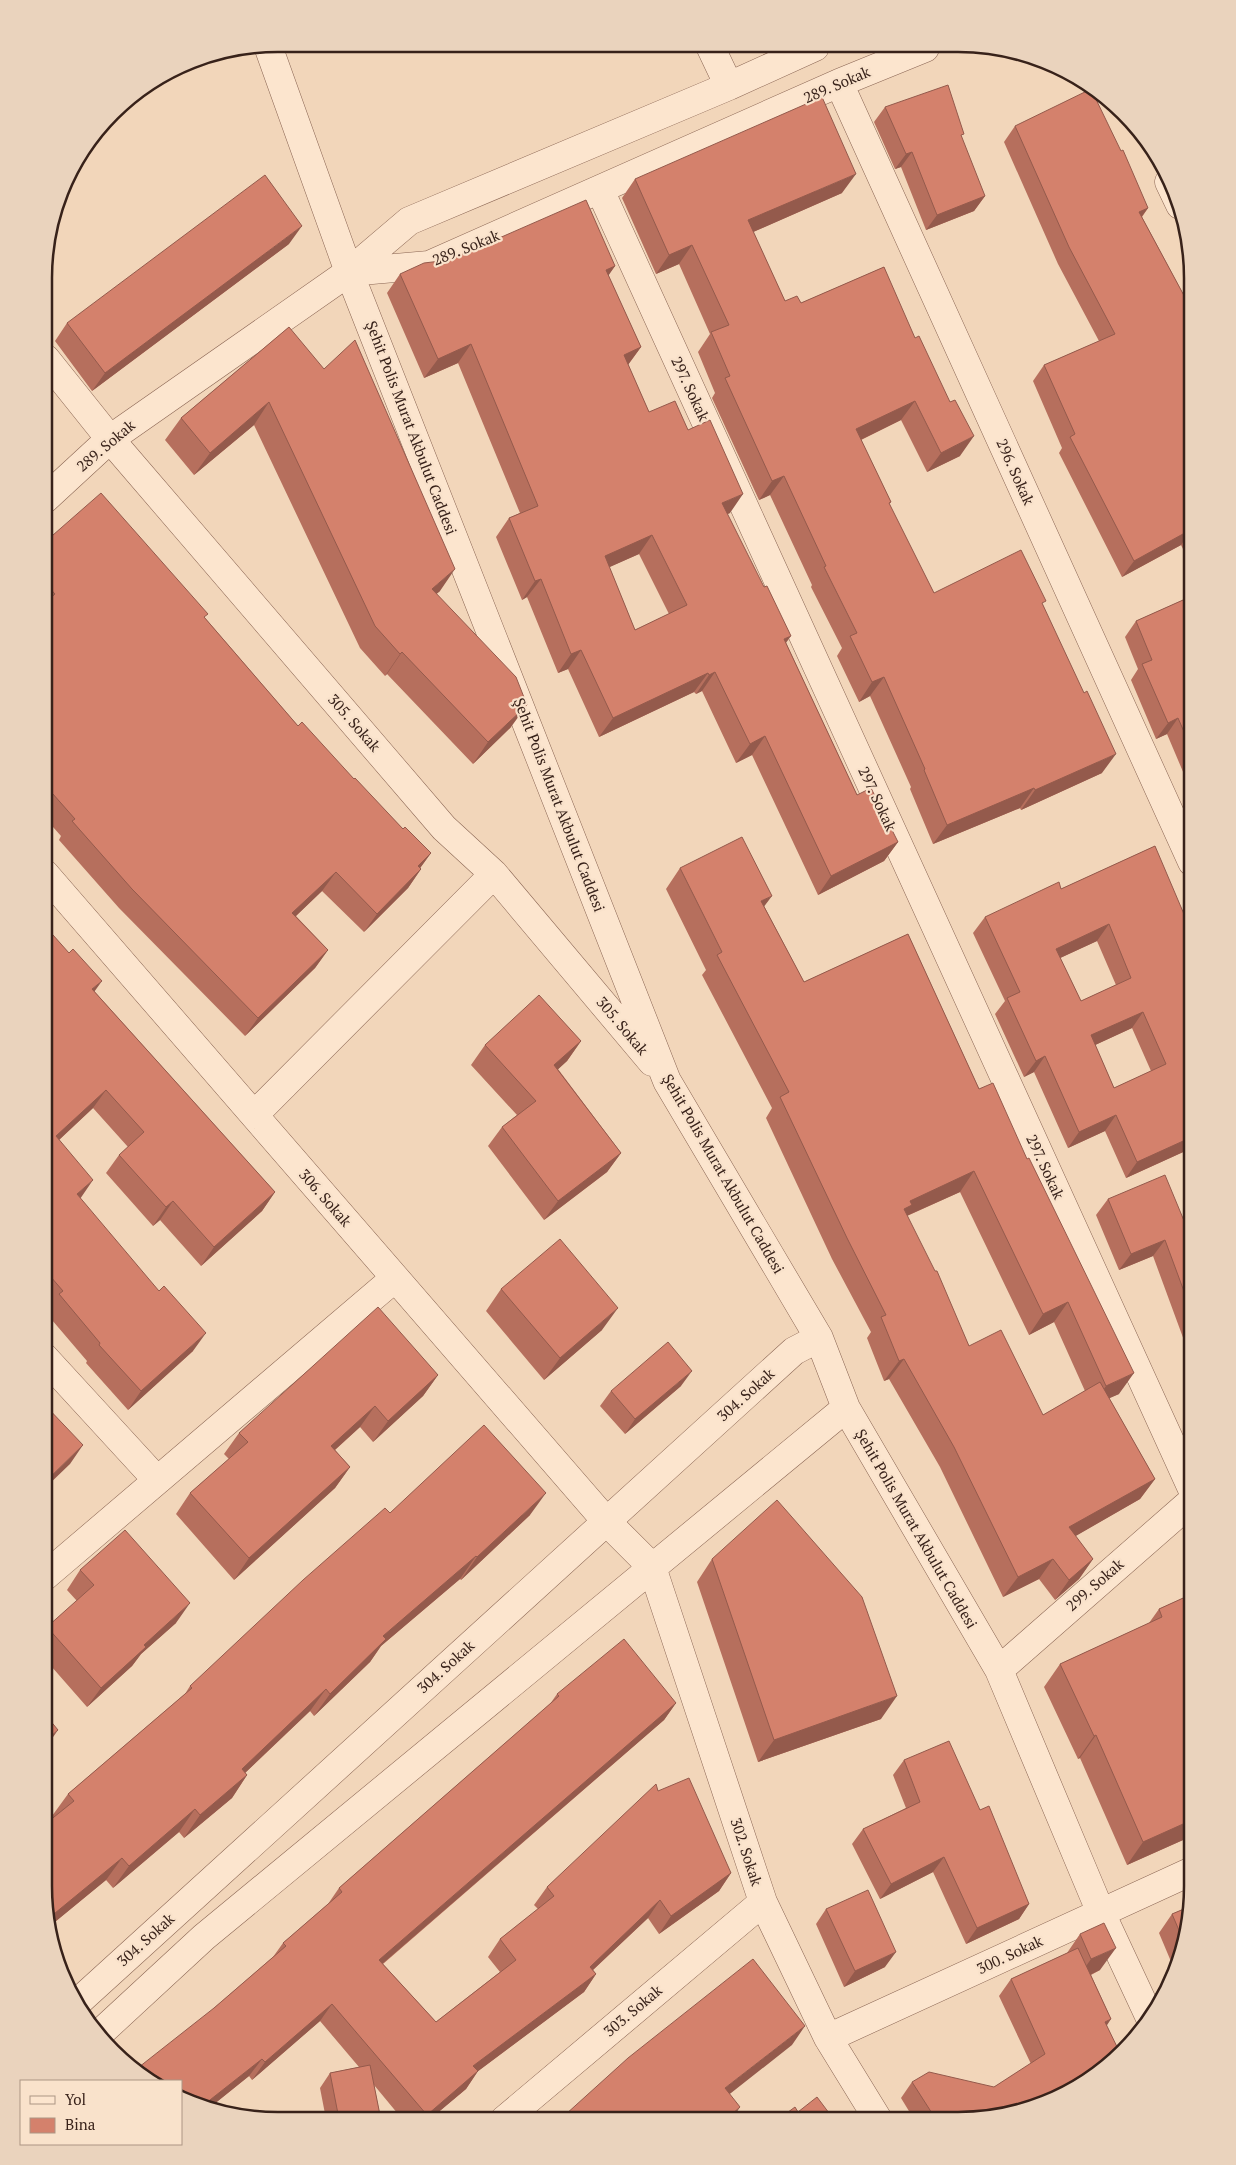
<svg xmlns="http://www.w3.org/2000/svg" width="1236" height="2165" viewBox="0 0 1236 2165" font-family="'PT Serif',serif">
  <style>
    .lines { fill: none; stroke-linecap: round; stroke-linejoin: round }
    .minor-casing { stroke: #8a6553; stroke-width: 29 }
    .minor { stroke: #fce5ce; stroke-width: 28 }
    .wall { fill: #b66f5d; fill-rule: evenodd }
    .shaded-wall { fill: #945a4c }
    .building { fill: #d4816c; stroke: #945a4c; fill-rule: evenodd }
    .labels { text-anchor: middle; stroke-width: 4.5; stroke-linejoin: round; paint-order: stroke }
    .street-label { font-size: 15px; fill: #38221a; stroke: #f9e2cb }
    .rim { fill: none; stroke: #38221a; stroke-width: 2.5 }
  </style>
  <rect width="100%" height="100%" fill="#f2d6ba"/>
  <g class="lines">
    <defs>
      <path id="minor" d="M268 46 349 272 667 1081 819 1338 846 1408 999 1670 1101 1913 1150 2018
        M710 46 729 86
        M839 83 1192 862
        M1169 182 1180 205
        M600 190 1192 1489
        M349 272 429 265 839 83 925 48
        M46 359 110 439 444 828 494 874 652 1062
        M45 499 110 439 349 272 409 221 729 86 815 47
        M45 874 606 1521 652 1567 763 1902 828 2038 879 2121
        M254 1115 494 874
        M44 1357 157 1480
        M44 1577 395 1278
        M999 1670 1192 1501
        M78 2002 794 1351 819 1338
        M98 2035 204 1937 846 1408
        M828 2038 1192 1871
        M504 2120 763 1902"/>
    </defs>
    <use href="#minor" class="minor-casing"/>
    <use href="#minor" class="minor"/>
  </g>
  <path class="wall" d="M885 107 985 196 974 211 926 230 901 167 895 169 874 122Z
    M1015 126 1148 208 1142 217 1188 303 1192 308V567L1181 545 1122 577 1059 453 1062 448 1033 381 1044 365 1099 341 1058 264 1004 142Z
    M635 179 842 193 753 232 785 301 801 303 884 267 960 456 927 472 901 420 861 440 891 502 889 504 934 593 1043 606 1102 773 1021 810 1020 808 933 844 910 789 911 787 870 696 859 702 837 656 842 648 811 587 812 585 770 495 759 500 712 398 715 393 698 352 710 334 679 264 656 274 622 198Z
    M289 244 92 391 55 341 67 323Z
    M615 266 608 275 641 347 628 365 649 412 688 430 730 513 727 514 786 643 857 795 898 842 884 861 818 895 752 755 736 763 702 691 696 694 694 692 599 737 568 669 558 673 527 597 522 600 496 537 509 518 520 513 458 363 424 378 387 293 400 274ZM639 554 669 614 635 630 609 567Z
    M289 327 440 591 436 594 511 727 473 764 387 674 385 676 360 648 254 425 194 475 165 440 181 418Z
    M45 542 205 618 298 726 354 779 403 829 431 853 420 868 421 869 408 888 364 932 322 891 296 916 328 950 315 968 245 1036 119 908 59 840 61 836 45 818Z
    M1192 596V793L1167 734 1156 739 1131 680 1138 669 1125 637 1136 621Z
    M1155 846 1192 1148 1126 1178 1105 1131 1068 1148 1034 1072 1024 1077 995 1014 1005 1001 973 933 985 917 1061 889ZM1097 941 1116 985 1081 1001 1060 958ZM1132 1028 1151 1071 1114 1088 1095 1045Z
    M680 868 764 906 804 982 908 934 1119 1394 1109 1398 1155 1479 1140 1499 1075 1536 1093 1559 1079 1579 1055 1600 1039 1579 1003 1597 940 1467 889 1379 884 1381 867 1338 871 1332 832 1259 766 1118 772 1108 702 975 706 970 666 889ZM960 1192 1029 1335 1054 1322 1085 1391 1043 1415 969 1346 907 1216Z
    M45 926 94 991 275 1192 262 1211 201 1266 160 1220 153 1226 106 1173 119 1155 128 1147 93 1108 59 1140 80 1198 193 1351 128 1410 86 1363 87 1361 46 1313 49 1308 44 1302Z
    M581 1041 567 1061 558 1069 621 1153 607 1172 544 1220 488 1146 502 1127 517 1115 471 1065 485 1045Z
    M1108 1199 1192 1240V1340L1185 1343 1153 1256 1119 1270 1096 1215Z
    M501 1289 602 1330 544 1380 486 1311Z
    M1192 1349V1375L1186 1358Z
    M438 1375 423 1396 373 1442 360 1427 335 1450 350 1467 335 1488 234 1580 176 1514 190 1493 229 1459 224 1454 239 1433Z
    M681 1386 625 1434 600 1406 611 1391Z
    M390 1513 530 1515 461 1580 460 1579 381 1646 370 1662 314 1716 310 1711 245 1773 247 1775 232 1798 184 1838 179 1832 113 1888 106 1880 50 1926 44 1886 53 1817 52 1816 68 1794 185 1694 190 1686Z
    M712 1559 881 1719 758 1762 697 1582Z
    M80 1570 176 1623 141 1654 132 1666 87 1707 44 1658V1631L47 1627 77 1601 67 1590Z
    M1192 1594V1836L1127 1865 1080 1758 1078 1759 1044 1687 1060 1664 1149 1623 1159 1609Z
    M557 1694 676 1703 664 1720 383 1964 436 2022 500 1972 488 1957 500 1939 538 1909 534 1905 547 1887 658 1791 731 1873 719 1891 659 1934 648 1918 593 1970 596 1974 584 1992 478 2071 466 2089 429 2120H403L374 2085 381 2120 326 2119 320 2088 330 2073 359 2067 320 2021 252 2080 249 2076 208 2109 189 2103 214 2008 273 1957 283 1943 328 1904 339 1888 550 1704Z
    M904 1760 980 1810 1029 1904 1019 1919 966 1944 933 1872 880 1899 852 1844 863 1829 906 1808 893 1775Z
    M1191 1906 1180 1962 1175 1971 1159 1933 1172 1914Z
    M826 1909 885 1967 844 1987 816 1924Z
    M1080 1934 1100 1970 1091 1975 1111 2019 957 2121H915L901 2098 912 2082 994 2087 1031 2064 999 1996 1011 1979 1067 1953Z"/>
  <path class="shaded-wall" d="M912 152 901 167 895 169 906 154Z
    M856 174 842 193 735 240 748 220Z
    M985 196 974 211 926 230 937 215Z
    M1148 208 1136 224 1139 212Z
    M302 226 289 244 92 391 105 373Z
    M692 245 679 264 656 274 669 255Z
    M615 266 602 285 606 270Z
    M471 344 458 363 424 378 438 359Z
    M641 347 627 366 624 355Z
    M915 401 901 420 842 449 856 429Z
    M269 402 254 425 194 475 210 453Z
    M974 436 960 456 927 472 941 453Z
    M784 476 770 495 759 500 772 481Z
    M743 494 730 513 709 522 722 503Z
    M1192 529 1181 545 1122 577 1134 561Z
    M652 535 639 554 592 575 605 556Z
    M455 569 440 591 417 611 432 589Z
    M541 579 527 597 522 600 535 581Z
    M791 636 777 655 784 639Z
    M581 650 568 669 558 673 571 654Z
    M402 652 387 674 385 676 400 654Z
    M715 672 702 691 696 694 709 675Z
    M708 673 694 692 599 737 613 718Z
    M884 677 870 696 859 702 872 682Z
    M527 705 511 727 473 764 488 742Z
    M1178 718 1167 734 1156 739 1168 723Z
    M765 736 752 755 736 763 750 744Z
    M1116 754 1102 773 1021 810 1035 790Z
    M1034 788 1020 808 933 844 947 825Z
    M898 842 884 861 818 895 831 876Z
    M431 853 418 871V866Z
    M421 869 408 888 364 932 377 914Z
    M336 872 322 891 279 932 292 913Z
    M772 896 757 916 761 901Z
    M1109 924 1097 941 1045 965 1056 949Z
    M328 950 315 968 245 1036 258 1018Z
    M102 981 89 999 92 989Z
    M1143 1012 1132 1028 1080 1052 1091 1035Z
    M581 1041 567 1061 541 1085 554 1065Z
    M1045 1056 1034 1072 1024 1077 1036 1061Z
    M106 1090 93 1108 45 1153 56 1136Z
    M1116 1115 1105 1131 1068 1148 1079 1132Z
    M1192 1137V1148L1126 1178 1137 1162Z
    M621 1153 607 1172 544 1220 558 1201Z
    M974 1171 960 1192 904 1217 890 1230 910 1201Z
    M93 1180 80 1199 77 1194Z
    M275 1192 262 1211 201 1266 214 1247Z
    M173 1201 160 1220 153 1226 166 1207Z
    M1165 1240 1153 1256 1119 1270 1131 1254Z
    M1068 1302 1054 1322 1029 1335 1043 1314Z
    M618 1308 602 1330 544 1380 560 1358Z
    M206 1333 193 1351 128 1410 141 1391Z
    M1192 1333V1340L1185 1343Z
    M904 1359 889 1379 884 1381 899 1361Z
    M692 1371 681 1386 625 1434 635 1419Z
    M1134 1373 1119 1394 1092 1406 1106 1386Z
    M438 1375 423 1396 373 1442 388 1421Z
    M375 1406 360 1427 316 1467 331 1446Z
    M83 1445 70 1464 44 1489V1483Z
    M350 1467 335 1488 234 1580 249 1558Z
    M1155 1479 1140 1499 1055 1548 1069 1527Z
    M546 1493 530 1515 461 1580 477 1557Z
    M476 1556 460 1579 381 1646 370 1662 314 1716 330 1694 383 1636Z
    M1053 1559 1039 1579 1003 1597 1018 1577Z
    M1093 1559 1079 1579 1055 1600 1069 1580Z
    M190 1603 176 1623 141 1654 132 1666 87 1707 101 1688 144 1645Z
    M326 1689 310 1711 226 1791 242 1769Z
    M897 1696 881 1719 758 1762 774 1740Z
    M1192 1700V1714L1186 1702Z
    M676 1703 664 1720 367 1977 379 1960Z
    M58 1730 44 1750V1742Z
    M1096 1735 1080 1758 1078 1759 1094 1736Z
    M247 1775 232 1798 184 1838 200 1815Z
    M195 1809 179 1832 113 1888 129 1866Z
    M1192 1820V1836L1127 1865 1143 1842Z
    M944 1857 933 1872 880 1899 891 1884Z
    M122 1858 106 1880 50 1926 49 1918Z
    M731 1873 719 1891 659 1934 671 1916Z
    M660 1900 648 1918 578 1984 590 1967Z
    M1029 1904 1019 1919 966 1944 977 1928Z
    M1116 1948 1100 1970 1075 1982 1091 1959Z
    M896 1952 885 1967 844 1987 855 1971Z
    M596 1974 584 1992 461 2084 473 2066Z
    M332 2004 320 2021 252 2080 265 2062Z
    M1111 2019 1100 2036 1105 2022Z
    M805 2026 792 2045 712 2108 725 2088Z
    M262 2059 249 2076 208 2109 201 2107Z
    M478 2071 466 2089 429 2120H423L427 2115Z
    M740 2107 731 2121H724Z"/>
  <path class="building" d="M948 85 964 134 961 135 985 196 937 215 912 152 906 154 885 107Z
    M1091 89 1121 151 1123 150 1148 208 1139 212 1188 303 1190 302 1192 308V529L1134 561 1070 437 1075 434 1044 365 1115 334 1069 247 1015 126Z
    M822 97 856 174 748 220 785 301 797 296 801 303 884 267 915 338 919 336 950 402 955 400 974 436 941 453 915 401 856 429 891 502 889 503 934 593 1021 550 1046 601 1042 603 1084 693 1087 691 1116 754 1035 790 1034 788 947 825 924 770 925 769 884 677 872 682 850 636 857 633 824 567 826 566 784 476 772 481 725 378 730 376 711 332 729 325 692 245 669 255 635 179Z
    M265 175 302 226 105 373 67 323Z
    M586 200 615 266 606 270 641 347 624 355 649 412 675 401 688 430 710 420 743 494 722 503 764 587 767 586 791 636 784 639 857 795 871 788 898 842 831 876 765 736 750 744 715 672 709 675 708 673 613 718 581 650 571 654 541 579 535 581 509 518 538 506 471 344 438 359 400 274 424 263 449 260ZM652 535 687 605 635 630 605 556Z
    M289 327 324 369 355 340 455 569 432 589 516 677 527 705 488 742 402 652 400 654 375 626 269 402 210 453 181 418Z
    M101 493 208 614 204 617 298 726 302 722 354 779 355 778 403 829 405 827 431 853 418 866 421 869 377 914 336 872 292 913 328 950 258 1018 132 889 72 821 75 819 45 785V603L55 594 45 583V542Z
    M1192 596V750L1178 718 1168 723 1142 664 1152 660 1136 621Z
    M742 837 772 896 761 901 804 982 908 934 979 1089 993 1083 1027 1159 1029 1158 1134 1373 1106 1386 1068 1302 1043 1314 974 1171 910 1201 912 1205 904 1209 935 1271H937L969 1346 1001 1330 1043 1415 1100 1382 1155 1479 1069 1527 1093 1559 1069 1580 1053 1559 1018 1577 954 1447 904 1359 899 1361 881 1317 886 1315 847 1238 780 1097 789 1092 717 955 722 952 680 868Z
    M1155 846 1192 933V1137L1137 1162 1116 1115 1079 1132 1045 1056 1036 1061 1007 998 1020 992 985 917 1059 882 1061 889ZM1109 924 1131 978 1081 1001 1056 949ZM1143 1012 1166 1064 1114 1088 1091 1035Z
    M45 926 69 953 73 949 102 981 92 989 275 1192 214 1247 173 1201 166 1207 119 1155 144 1132 106 1090 56 1136 93 1180 77 1194 159 1291 164 1286 206 1333 141 1391 99 1345 100 1343 59 1294 63 1291 44 1269Z
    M539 995 581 1041 554 1065 621 1153 558 1201 502 1127 536 1101 485 1045Z
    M1165 1175 1192 1240V1313L1165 1240 1131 1254 1108 1199Z
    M560 1239 618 1308 560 1358 501 1289Z
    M378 1307 438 1375 388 1421 375 1406 331 1446 350 1467 249 1558 190 1493 248 1442 239 1433Z
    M668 1342 692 1371 635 1419 611 1391Z
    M44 1404 83 1445 44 1483Z
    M484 1425 546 1493 477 1557 476 1556 383 1636 386 1639 330 1694 326 1689 242 1769 247 1775 200 1815 195 1809 129 1866 122 1858 49 1918 44 1886V1825L74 1801 68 1794 192 1688 190 1686 303 1580 385 1508 390 1513Z
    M777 1500 862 1597 897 1696 774 1740 712 1559Z
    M125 1530 190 1603 144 1645 146 1647 101 1688 47 1627 94 1585 80 1570Z
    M1192 1594V1700L1186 1702 1192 1715V1820L1143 1842 1096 1735 1094 1736 1060 1664 1162 1617 1159 1609Z
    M624 1639 676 1703 379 1960 436 2022 516 1960 500 1939 554 1896 547 1887 656 1784 658 1791 689 1778 731 1873 671 1916 660 1900 590 1967 596 1974 473 2066 478 2071 427 2115 332 2004 265 2062 262 2059 201 2107 189 2103 181 2099V2081H151L134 2071 214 2008 286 1946 283 1943 342 1892 339 1888 559 1696 557 1694Z
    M44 1713 58 1730 44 1742Z
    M949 1741 980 1810 989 1806 1029 1904 977 1928 944 1857 891 1884 863 1829 920 1802 904 1760Z
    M868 1890 896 1952 855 1971 826 1909Z
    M1191 1906 1184 1942 1172 1914Z
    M1104 1923 1116 1948 1091 1959 1080 1934Z
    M1078 1948 1111 2019 1105 2022 1120 2053 1100 2073 1033 2109 957 2121H937L912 2082 929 2072 994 2087 1045 2054 1011 1979Z
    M753 1959 805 2026 725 2088 740 2107 724 2121 563 2120 567 2117 565 2115 628 2058Z
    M370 2065 381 2120 339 2119 330 2073Z
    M817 2097 835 2121H776L795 2107 798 2112Z"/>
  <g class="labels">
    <g class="street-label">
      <text transform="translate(837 85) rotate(-23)" y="5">289. Sokak</text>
      <text transform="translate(466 248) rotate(-22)" y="5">289. Sokak</text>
      <text transform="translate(690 389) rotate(65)" y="5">297. Sokak</text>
      <text transform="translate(411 428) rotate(69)" y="5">Şehit Polis Murat Akbulut Caddesi</text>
      <text transform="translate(106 446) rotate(-40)" y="5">289. Sokak</text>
      <text transform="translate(1015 472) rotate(66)" y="5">296. Sokak</text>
      <text transform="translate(354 723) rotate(49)" y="5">305. Sokak</text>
      <text transform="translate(877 799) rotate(65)" y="5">297. Sokak</text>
      <text transform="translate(559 805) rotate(69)" y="5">Şehit Polis Murat Akbulut Caddesi</text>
      <text transform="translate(622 1026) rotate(50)" y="5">305. Sokak</text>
      <text transform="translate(1045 1167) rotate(65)" y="5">297. Sokak</text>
      <text transform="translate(723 1174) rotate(60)" y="5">Şehit Polis Murat Akbulut Caddesi</text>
      <text transform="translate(325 1198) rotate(49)" y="5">306. Sokak</text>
      <text transform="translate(746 1395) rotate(-42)" y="5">304. Sokak</text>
      <text transform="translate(916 1529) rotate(60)" y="5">Şehit Polis Murat Akbulut Caddesi</text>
      <text transform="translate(1095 1585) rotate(-41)" y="5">299. Sokak</text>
      <text transform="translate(446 1667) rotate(-42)" y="5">304. Sokak</text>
      <text transform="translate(746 1852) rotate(72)" y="5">302. Sokak</text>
      <text transform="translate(146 1940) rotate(-42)" y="5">304. Sokak</text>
      <text transform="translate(1010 1955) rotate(-25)" y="5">300. Sokak</text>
      <text transform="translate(633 2011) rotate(-40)" y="5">303. Sokak</text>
    </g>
  </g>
  <path d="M0 0H1236V2165H0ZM278 52H958A226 226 0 0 1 1184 278V1886A226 226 0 0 1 958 2112H278A226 226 0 0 1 52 1886V278A226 226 0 0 1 278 52Z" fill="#ead3bd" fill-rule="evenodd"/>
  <path class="rim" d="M278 52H958A226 226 0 0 1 1184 278V1886A226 226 0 0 1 958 2112H278A226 226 0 0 1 52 1886V278A226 226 0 0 1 278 52Z"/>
  <rect x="20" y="2080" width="162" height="65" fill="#f9e2cb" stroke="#ac9584"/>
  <rect x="30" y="2096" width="25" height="8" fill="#fce5ce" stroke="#ac9584"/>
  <text x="65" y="2105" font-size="15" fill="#38221a">Yol</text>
  <rect x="30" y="2118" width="25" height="15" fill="#d4816c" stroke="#ac9584"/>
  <text x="65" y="2130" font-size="15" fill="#38221a">Bina</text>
</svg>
